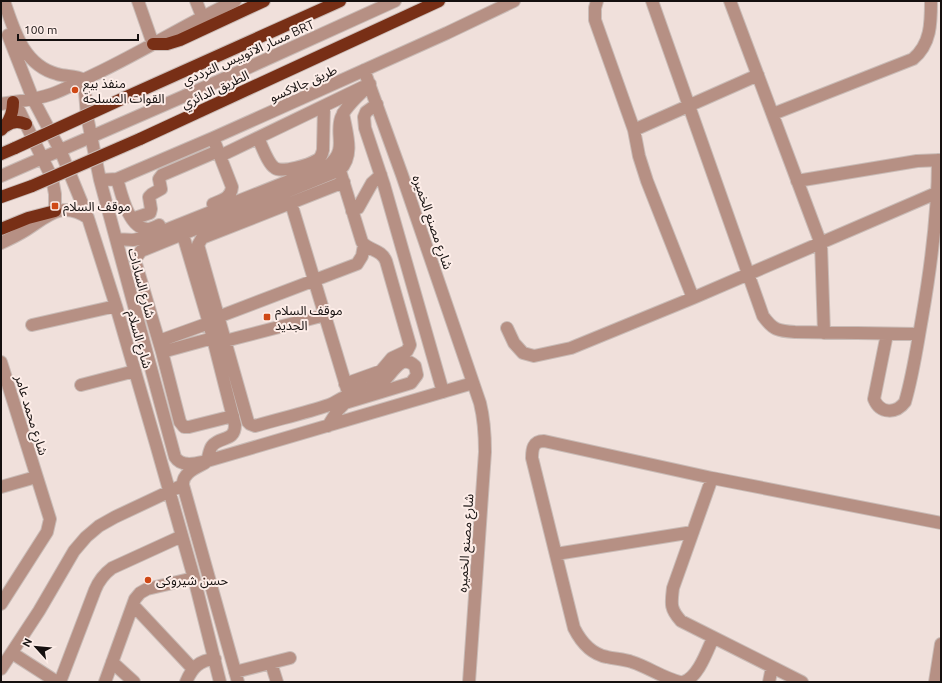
<svg xmlns="http://www.w3.org/2000/svg" width="942" height="683" viewBox="0 0 942 683" font-family="Ubuntu,'Noto Sans Arabic',sans-serif">
  <style>
    .lines { fill: none; stroke-linecap: round; stroke-linejoin: round }
    .minor-casing { stroke: #c9bbb6; stroke-width: 14 }
    .highway-casing { stroke: #c9bbb6; stroke-width: 14 }
    .minor { stroke: #b69084; stroke-width: 12 }
    .highway { stroke: #782f16; stroke-width: 12 }
    .highway-bridge-casing { stroke: #c9bbb6; stroke-width: 14; stroke-linecap: butt }
    .highway-bridge { stroke: #782f16; stroke-width: 12 }
    .poi-dot { fill: #cf4815; stroke: #fdede8; stroke-width: 1.5 }
    .labels { text-anchor: middle; stroke-width: 4; stroke-linejoin: round; paint-order: stroke }
    .street-label { font-size: 13px; fill: #15100f; stroke: #fdede8 }
    .poi-label { font-size: 13px; fill: #15100f; stroke: #fdede8; text-anchor: start }
  </style>
  <rect width="100%" height="100%" fill="#f0e0db"/>
  <g class="lines">
    <defs>
      <path id="minor" d="M4 1C14 30 23 65 57 74 66 77 75 75 84 80L87 116 100 180 175 457C182 468 197 463 207 461L473 383
        M138 1 153 44
        M196 1 202 16
        M597 1 595 8V20L634 130 639 156 647 181 693 298
        M652 1 763 316C773 330 778 331 795 332L919 334
        M730 1 821 244 824 333
        M8 35 33 99 61 152 88 218 116 306 156 444 194 578 220 682
        M364 70 402 175 480 403C484 419 485 435 485 452L469 682
        M15 102 52 178 55 194V211
        M1 104C18 101 35 100 52 94 64 90 76 83 87 78 138 55 185 24 235 1
        M377 104 366 112 364 117 365 128 384 185 443 392
        M773 114 913 59C931 44 931 23 931 1
        M634 130 758 75
        M258 138C262 146 268 164 275 168 282 173 309 165 317 160 321 158 322 154 323 150L324 106
        M220 156 363 87
        M341 174 362 242C369 251 381 249 386 261L410 345 407 351 392 358 381 371 345 384
        M1 176 212 84 395 1
        M117 179C121 192 128 228 147 229 151 229 155 227 159 225
        M100 180 117 179 213 138 447 33 514 1
        M797 181 917 161 941 160
        M291 203 347 389
        M213 204C222 200 231 198 232 187L213 138
        M352 211 358 208 372 183 381 175
        M132 219 150 213 151 209 149 197 152 194 161 189 159 179 162 175 218 151
        M183 235 209 323 235 425C235 442 220 436 212 446 209 450 209 456 207 461
        M116 239 133 240 148 237 329 165C348 149 335 136 341 118 346 105 361 94 370 84
        M1 243C10 239 18 235 26 230 48 216 62 200 88 218
        M218 317 357 264 362 256 364 245
        M32 325 116 306
        M507 328 514 343 523 353 534 356 571 348 693 298 941 191
        M887 334 874 399C880 414 896 414 905 402 913 375 917 346 922 318 931 266 938 214 938 160
        M159 341 209 323
        M225 341 325 315
        M162 352 213 338
        M1 362 50 519 47 532 1 604
        M81 385 135 371
        M233 416 189 427H184L180 422 162 352 136 264V258L141 251 340 170C355 155 346 132 343 113
        M328 426 338 410 345 403 411 383 417 375 415 366C400 351 391 378 380 384 368 389 356 392 345 397 339 399 335 403 329 405 305 413 279 419 255 426L250 424 248 422 198 245 202 238 344 182
        M205 463C196 468 182 473 183 485L238 682
        M712 478 673 588C671 604 670 609 681 621L802 682
        M1 487 36 477
        M556 554 693 532
        M133 605 193 669
        M12 653 57 682
        M112 662 134 682
        M271 663 277 682
        M1 669 39 611 74 551 86 537 99 526 115 517 183 485
        M235 672 290 658
        M60 682 95 590C99 580 104 574 112 568L182 536
        M105 682 135 599 140 593 147 589 194 578
        M186 682C192 668 199 660 215 659
        M680 682C663 678 648 667 632 662 624 659 615 659 607 657 591 654 581 642 574 628L532 458C532 449 533 441 544 441L712 478 941 523
        M683 682C698 678 707 651 713 638
        M769 682 772 667
        M935 682 941 644"/>
      <path id="highway" d="M153 44H167L180 40 264 1
        M124 98 340 1
        M6 126C12 121 19 121 26 124
        M1 130C9 123 13 114 13 102
        M140 139 439 1
        M1 154 15 148
        M1 197 32 186
        M1 229 28 218 55 211"/>
    </defs>
    <use href="#minor" class="minor-casing"/>
    <use href="#highway" class="highway-casing"/>
    <use href="#minor" class="minor"/>
    <use href="#highway" class="highway"/>
    <defs>
      <path id="highway-bridge" d="M15 148 124 98
        M32 186 140 139"/>
    </defs>
    <use href="#highway-bridge" class="highway-bridge-casing"/>
    <use href="#highway-bridge" class="highway-bridge"/>
  </g>
  <g class="poi-dot">
    <circle cx="75" cy="90" r="4"/>
    <rect x="51" y="202" width="8" height="8" rx="2"/>
    <rect x="263" y="313" width="8" height="8" rx="2"/>
    <circle cx="148" cy="580" r="4"/>
  </g>
  <g class="labels">
    <g class="street-label">
      <text transform="translate(248 52) rotate(-24)" y="5">مسار الاتوبيس الترددي BRT</text>
      <text transform="translate(303 83) rotate(-24)" y="5">طريق جالاكسو</text>
      <text transform="translate(215 89) rotate(-25)" y="5">الطريق الدائري</text>
      <text transform="translate(433 222) rotate(71)" y="5">شارع مصنع الخميره</text>
      <text transform="translate(142 283) rotate(75)" y="5">شارع السادات</text>
      <text transform="translate(140 339) rotate(74)" y="5">شارع السلام</text>
      <text transform="translate(32 415) rotate(73)" y="5">شارع محمد عامر</text>
      <text transform="translate(465 543) rotate(-86)" y="5">شارع مصنع الخميره</text>
    </g>
    <g class="poi-label">
      <text x="83" y="88">منفذ بيع<tspan x="83" dy="15">القوات المسلحة</tspan></text>
      <text x="63" y="211">موقف السلام</text>
      <text x="275" y="315">موقف السلام<tspan x="275" dy="15">الجديد</tspan></text>
      <text x="156" y="585">حسن شيروكى</text>
    </g>
  </g>
  <rect width="942" height="683" fill="none" stroke="#15100f" stroke-width="4"/>
  <g transform="translate(36 647) rotate(297)" stroke="#fdede8" stroke-width="3" paint-order="stroke">
  <path d="M0-3L7 15L0 10L-7 15Z" fill="#15100f"/>
  <text y="-6" font-size="11" font-weight="bold" text-anchor="middle" fill="#15100f">N</text>
  </g>
  <path d="M18 34v6h120v-6" fill="none" stroke="#15100f" stroke-width="2"/>
  <text x="24" y="34" font-size="12" fill="#15100f" stroke="#fdede8" stroke-width="3" paint-order="stroke">100 m</text>
</svg>
